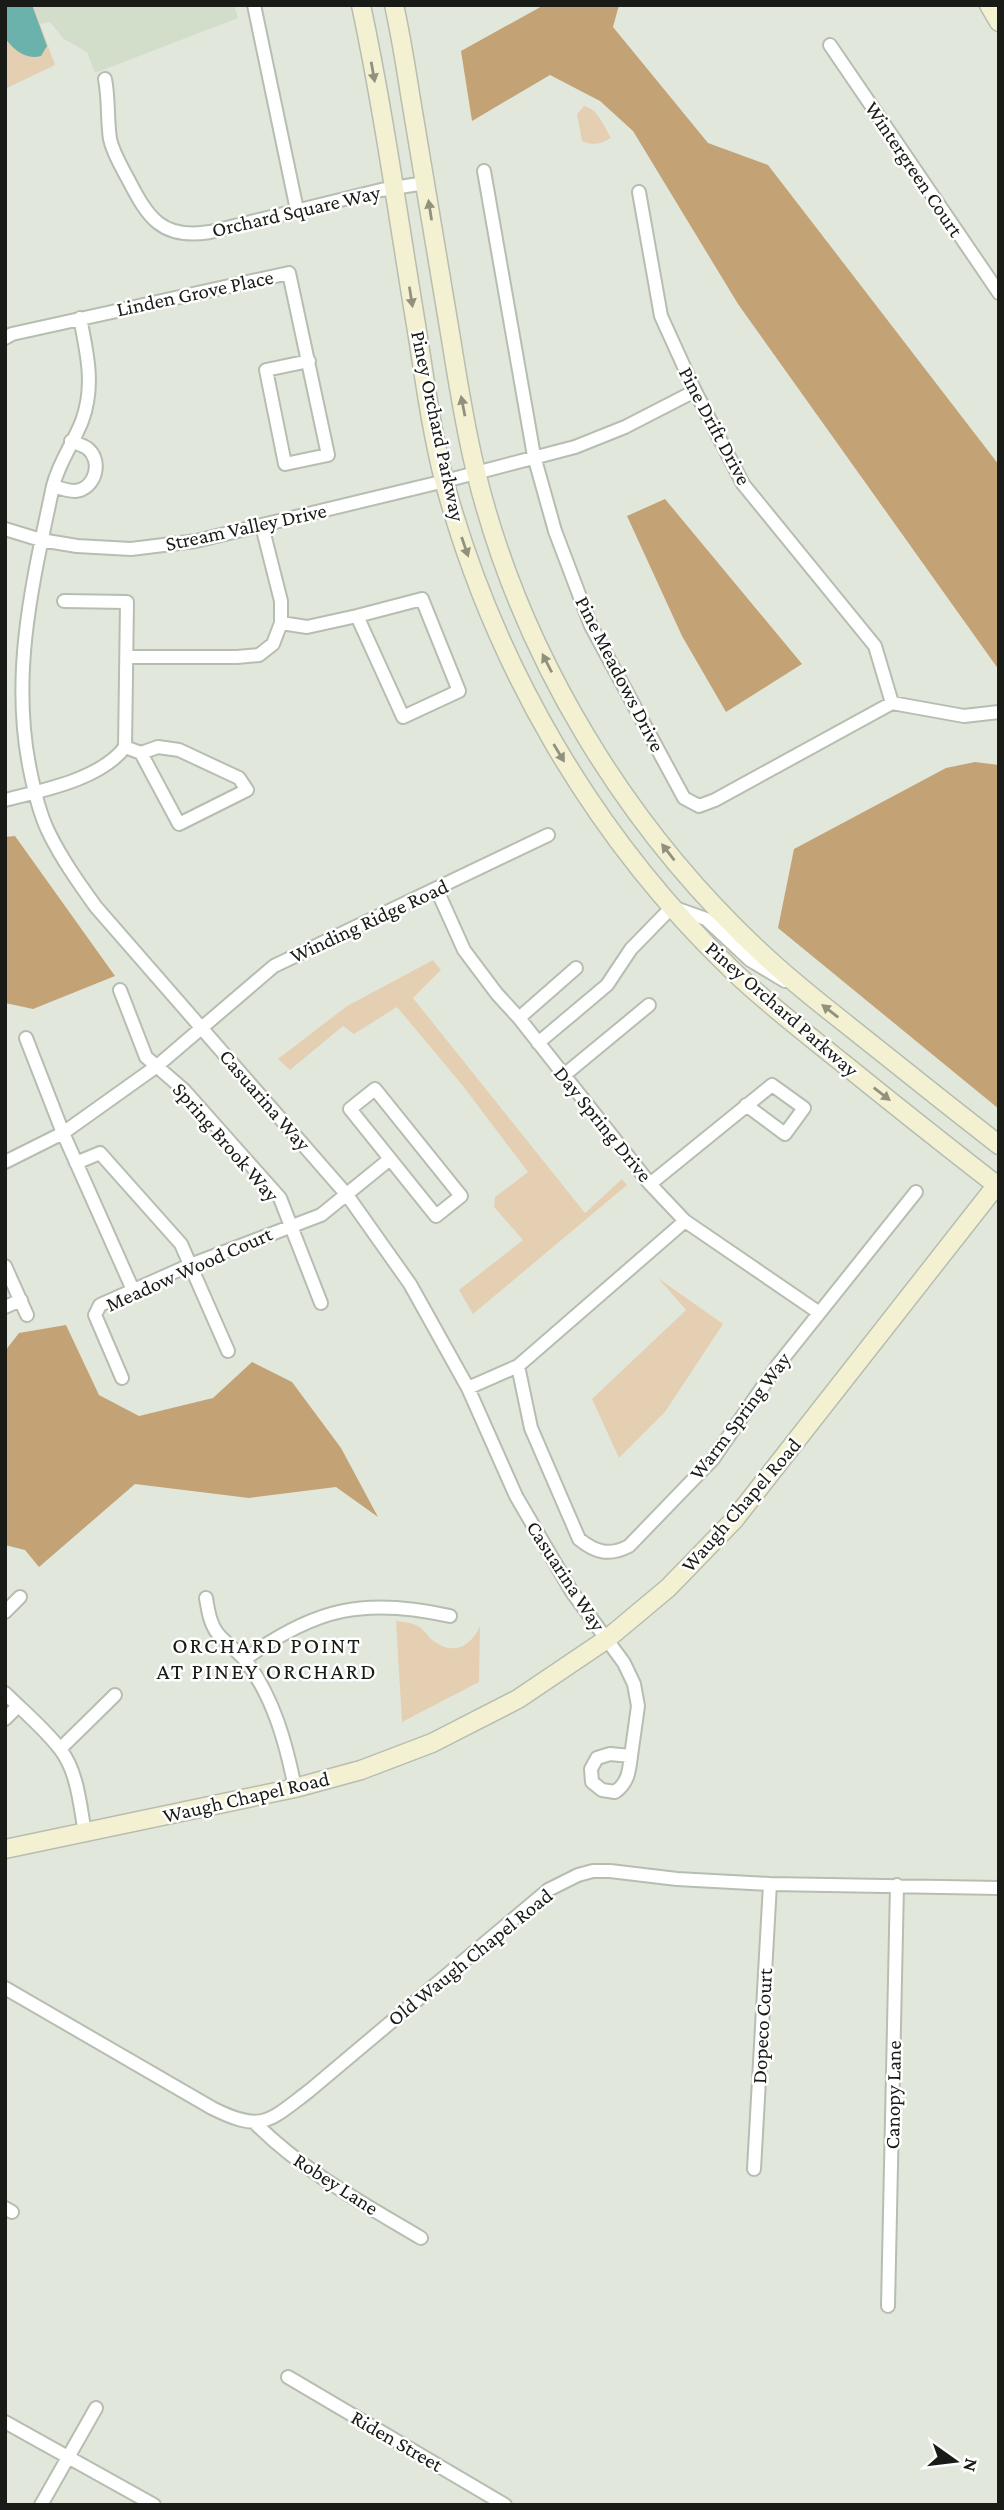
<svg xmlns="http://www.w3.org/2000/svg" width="1004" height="2510" viewBox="0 0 1004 2510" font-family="'Crimson Pro',serif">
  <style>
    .built { fill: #d2ddca }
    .green { fill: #e5cfb3 }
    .forest { fill: #c3a275 }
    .water { fill: #6bb2ad }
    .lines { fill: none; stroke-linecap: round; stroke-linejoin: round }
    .street-casing { stroke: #b6bdb1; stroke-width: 16 }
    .secondary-casing { stroke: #b6bdb1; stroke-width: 21 }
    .street { stroke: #fff; stroke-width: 12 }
    .secondary { stroke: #f4f1d2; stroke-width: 18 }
    .oneway { fill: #91917d }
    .labels { text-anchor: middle; stroke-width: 5; stroke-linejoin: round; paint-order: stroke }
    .street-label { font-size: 21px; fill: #181b16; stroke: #fff }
    .neighbourhood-label { font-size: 23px; letter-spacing: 2px; fill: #181b16; stroke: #fff }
  </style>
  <rect width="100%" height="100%" fill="#e1e8db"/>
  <path class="built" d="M33 5H234L238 18 95 73 87 52 64 39 50 22 40 24Z"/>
  <path class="green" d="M5 5H33L55 65 5 89Z
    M584 106C598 109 604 126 611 138 600 144 594 146 582 141L577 114Z
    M433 960 441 970 413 998 585 1213 622 1179 627 1185 473 1314 459 1290 523 1240 494 1207 495 1197 528 1172 463 1086 397 1007 354 1034 343 1026 290 1070 278 1059 347 1006Z
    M658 1278 723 1324 665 1412 619 1458 592 1399 686 1310Z
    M396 1621C403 1622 411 1622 418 1626 425 1630 428 1638 435 1642 454 1656 472 1645 480 1626L479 1682 402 1722Z"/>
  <path class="forest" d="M544 5H619L613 27 708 143 768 165 999 465V670L738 304 633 131 600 101 550 75 472 121 461 51Z
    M665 499 802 664 726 712 682 636 627 516Z
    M975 762 999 765V1109L778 928 794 849 946 768Z
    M15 836 115 976 33 1009 5 1003V837Z
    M66 1325 99 1395 139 1416 213 1398 252 1362 292 1382 341 1448 378 1517 336 1487 249 1498 135 1484 39 1567 25 1550 5 1545V1351L19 1333Z"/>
  <path class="water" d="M5 5H32L47 46 41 56C25 60 14 50 5 38Z"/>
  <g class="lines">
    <defs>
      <path id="street" d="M254 5 297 210
        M830 45 999 293
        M105 79C109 99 107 119 110 139 113 153 121 166 128 179 148 218 162 240 210 232L381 190 425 183
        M484 171 534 456 555 531 591 626 684 798 699 806 715 800 892 703 964 716 999 712
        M639 192 661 316 695 391 743 484 875 646 892 703
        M80 318C87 353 95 386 82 421 73 444 59 462 53 486 33 581 10 673 30 770 34 790 39 812 48 831 61 858 78 882 96 907L347 1195 410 1284 468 1388 516 1496 572 1592 624 1663 634 1684 638 1706 631 1756 610 1754 597 1758 591 1769 592 1782 602 1790 615 1792C628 1783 629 1772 631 1756
        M5 338 12 334 289 273 328 455 285 464 266 370 309 361
        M53 486C59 488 68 491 75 491 96 489 103 460 87 448 82 445 76 443 71 441
        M5 529 41 540 77 546 131 549 196 541 445 481 575 447 625 427 695 391
        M281 623 307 627 357 616 403 717 459 691 422 599 357 616
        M127 657H237L259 655 273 644 281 623V601L262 526
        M125 747 141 753 179 824 247 790 239 778 179 750 158 747 141 753
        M5 800C44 790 101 779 125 747L127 602 64 601
        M437 890 464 950 497 994 519 1018 650 1184 685 1221 818 1312
        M120 990 146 1057 184 1090 280 1198 321 1303
        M519 1018 576 968
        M26 1038 63 1133 133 1290
        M538 1043 607 985 631 949 672 907 706 919 750 960 785 981
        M563 1076 649 1005
        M375 1089 461 1196 436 1216 350 1109Z
        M5 1162 63 1133 157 1066 274 966 548 835
        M76 1163 100 1153 181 1244 228 1351
        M650 1184 772 1085 804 1108 785 1134 746 1105
        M5 1266 27 1315
        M5 1307 21 1300
        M518 1366 531 1428 579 1539C596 1553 610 1556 629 1546L713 1459 777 1366 916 1192
        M122 1378 95 1315 100 1305 190 1265 321 1215 390 1159
        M468 1388 518 1366 685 1221
        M206 1598C208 1610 210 1624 218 1634 226 1644 238 1651 246 1661 274 1699 286 1743 295 1788
        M5 1612 20 1597
        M245 1659C315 1608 365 1597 450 1616
        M5 1693C23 1711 45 1729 60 1749 78 1772 80 1806 85 1833
        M5 1719 18 1706
        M60 1749 115 1695
        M5 1988 212 2108C262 2133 268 2122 309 2091L548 1890 578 1875 593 1871H610L677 1879 770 1884 999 1888
        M256 2124C304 2172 364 2204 421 2238
        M754 2169 770 1884
        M5 2208 12 2212
        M888 2306 897 1885
        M288 2377 505 2505
        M5 2422 154 2505
        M41 2505 96 2408"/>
      <path id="secondary" d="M361 5C384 113 399 223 417 331 425 382 432 434 445 484 495 667 594 837 731 969 765 1002 803 1031 839 1060 892 1103 945 1145 999 1187
        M394 5C402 40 407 76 413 112 426 187 438 263 451 339 458 383 465 428 476 472 521 656 627 830 767 958 794 983 822 1005 850 1027 900 1067 949 1106 999 1145
        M989 5 999 22
        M5 1849 295 1788 361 1770 432 1743 518 1699 607 1639 668 1588 734 1520 999 1182"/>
    </defs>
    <use href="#street" class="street-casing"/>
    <use href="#secondary" class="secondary-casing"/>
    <use href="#street" class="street"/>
    <use href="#secondary" class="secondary"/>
  </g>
  <defs><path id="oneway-solid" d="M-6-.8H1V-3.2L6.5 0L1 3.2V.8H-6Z" transform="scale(1.75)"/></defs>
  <g class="oneway">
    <use href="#oneway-solid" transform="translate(373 72) rotate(80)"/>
    <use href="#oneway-solid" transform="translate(430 210) rotate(-99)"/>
    <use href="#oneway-solid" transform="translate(411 297) rotate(81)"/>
    <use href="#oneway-solid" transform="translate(463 406) rotate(-101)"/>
    <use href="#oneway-solid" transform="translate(465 547) rotate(71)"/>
    <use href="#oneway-solid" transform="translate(547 663) rotate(-117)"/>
    <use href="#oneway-solid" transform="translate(559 753) rotate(59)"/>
    <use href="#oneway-solid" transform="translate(668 852) rotate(-128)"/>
    <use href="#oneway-solid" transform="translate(830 1011) rotate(-142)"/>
    <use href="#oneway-solid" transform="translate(882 1094) rotate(38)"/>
  </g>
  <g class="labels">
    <g class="street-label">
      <text transform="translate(914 169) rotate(56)" y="7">Wintergreen Court</text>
      <text transform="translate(296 211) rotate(-13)" y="7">Orchard Square Way</text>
      <text transform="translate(195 293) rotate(-12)" y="7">Linden Grove Place</text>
      <text transform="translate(438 426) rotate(78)" y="7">Piney Orchard Parkway</text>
      <text transform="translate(715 426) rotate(62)" y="7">Pine Drift Drive</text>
      <text transform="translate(246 527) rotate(-12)" y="7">Stream Valley Drive</text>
      <text transform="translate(620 674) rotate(63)" y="7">Pine Meadows Drive</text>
      <text transform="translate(369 921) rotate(-25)" y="7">Winding Ridge Road</text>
      <text transform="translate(782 1009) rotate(41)" y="7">Piney Orchard Parkway</text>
      <text transform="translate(265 1100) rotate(49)" y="7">Casuarina Way</text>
      <text transform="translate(603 1124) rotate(51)" y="7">Day Spring Drive</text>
      <text transform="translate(226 1142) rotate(49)" y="7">Spring Brook Way</text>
      <text transform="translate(189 1269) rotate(-24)" y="7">Meadow Wood Court</text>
      <text transform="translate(740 1416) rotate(-53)" y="7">Warm Spring Way</text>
      <text transform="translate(741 1505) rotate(-49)" y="7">Waugh Chapel Road</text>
      <text transform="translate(566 1576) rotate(57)" y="7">Casuarina Way</text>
      <text transform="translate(246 1797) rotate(-13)" y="7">Waugh Chapel Road</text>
      <text transform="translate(470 1957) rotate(-39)" y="7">Old Waugh Chapel Road</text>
      <text transform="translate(762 2026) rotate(-87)" y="7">Dopeco Court</text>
      <text transform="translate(893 2095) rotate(-89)" y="7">Canopy Lane</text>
      <text transform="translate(336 2184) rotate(33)" y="7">Robey Lane</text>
      <text transform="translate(397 2441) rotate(30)" y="7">Riden Street</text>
    </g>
    <g class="neighbourhood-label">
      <text x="267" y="1653">ORCHARD POINT<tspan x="267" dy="26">AT PINEY ORCHARD</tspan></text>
    </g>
  </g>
  <rect width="1004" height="2510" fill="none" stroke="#181b16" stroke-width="14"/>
  <g transform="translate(955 2461) rotate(104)" stroke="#ffffff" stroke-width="5" paint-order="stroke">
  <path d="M0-5L12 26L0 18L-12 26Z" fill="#181b16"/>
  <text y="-10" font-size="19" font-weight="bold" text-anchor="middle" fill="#181b16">N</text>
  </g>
</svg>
